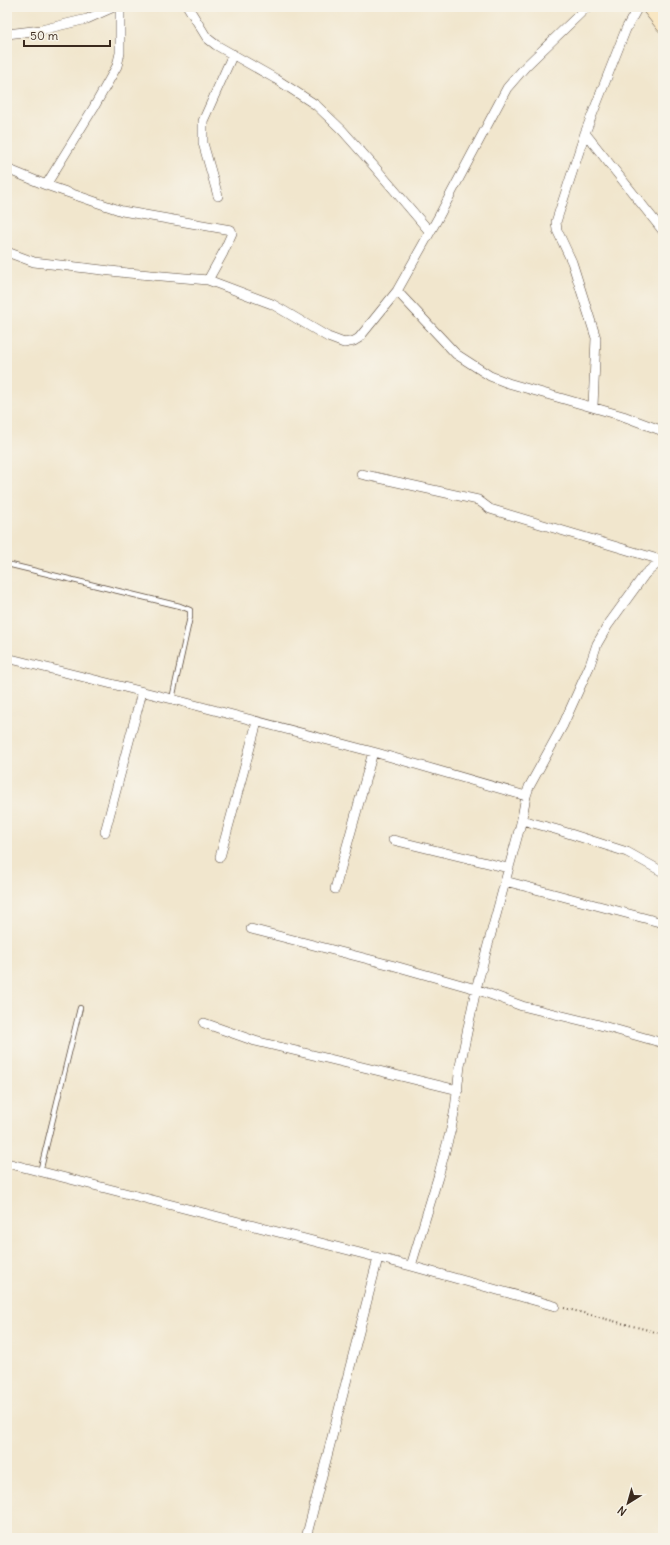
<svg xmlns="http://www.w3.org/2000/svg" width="670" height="1545" viewBox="0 0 670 1545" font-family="Delius,sans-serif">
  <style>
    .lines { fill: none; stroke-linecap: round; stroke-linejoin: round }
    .lane-casing { stroke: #564638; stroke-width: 6 }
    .street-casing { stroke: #564638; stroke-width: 10 }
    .secondary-casing { stroke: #564638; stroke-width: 14 }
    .path { stroke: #564638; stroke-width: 2; stroke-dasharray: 1 3; stroke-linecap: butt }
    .lane { stroke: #fff; stroke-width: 4.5 }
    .street { stroke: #fff; stroke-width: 9 }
    .secondary { stroke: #f9e7c3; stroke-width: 13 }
  </style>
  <rect width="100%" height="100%" fill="#f7f3e8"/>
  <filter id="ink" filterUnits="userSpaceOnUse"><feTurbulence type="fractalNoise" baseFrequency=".025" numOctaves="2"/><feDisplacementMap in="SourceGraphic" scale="8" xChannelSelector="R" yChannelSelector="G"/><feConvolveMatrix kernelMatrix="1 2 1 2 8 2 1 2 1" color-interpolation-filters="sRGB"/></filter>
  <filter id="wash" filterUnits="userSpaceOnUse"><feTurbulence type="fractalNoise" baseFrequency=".012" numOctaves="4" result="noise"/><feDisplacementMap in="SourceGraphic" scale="16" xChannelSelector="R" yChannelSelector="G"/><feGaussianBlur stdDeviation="0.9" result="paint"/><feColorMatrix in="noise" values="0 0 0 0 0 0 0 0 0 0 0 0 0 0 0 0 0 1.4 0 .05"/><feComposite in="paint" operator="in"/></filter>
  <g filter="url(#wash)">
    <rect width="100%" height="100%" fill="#f1e6cd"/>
  </g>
  <g filter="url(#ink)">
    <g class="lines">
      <defs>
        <path id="lane" d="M7 564 180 606 190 610V617L172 699
          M40 1172 80 1008"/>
        <path id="street" d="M188 7 207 38 216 45 276 79 316 105 342 130 373 165 430 232
          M7 34 41 30 87 19 114 7
          M585 133 663 231
          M7 169 46 185 122 211 231 230 232 233 223 253 208 280
          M46 185 94 107 117 66 120 53V7
          M218 196 203 143V121L233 54
          M7 252 34 262 128 273 208 280 272 304 328 337 344 343 354 341 359 338 397 291 438 218 507 88 526 66 587 7
          M397 291 456 354 490 376 508 383 623 416 663 431
          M593 406 596 338 572 262 557 230 556 222 585 133 626 29 638 7
          M361 474 478 500 490 509 661 560
          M7 658 172 699 377 753 526 796
          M522 820 558 830 627 852 663 872
          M105 832 142 692
          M393 840 508 868
          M220 857 257 722
          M505 881 663 923
          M335 889 373 752
          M251 929 395 966 476 989 522 1006 596 1024 663 1043
          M204 1023 255 1041 458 1090
          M7 1163 411 1266 555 1306
          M411 1266 438 1177 451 1129 455 1109 460 1066 476 989 521 823 526 796 529 787 563 725 590 665 597 644 608 625 645 574 663 559
          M306 1538 378 1258"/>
        <path id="secondary" d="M648 7 663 26"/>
      </defs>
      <use href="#lane" class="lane-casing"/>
      <use href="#street" class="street-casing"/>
      <use href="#secondary" class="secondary-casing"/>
      <path class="path" d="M564 1308 663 1334"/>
      <use href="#lane" class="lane"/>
      <use href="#street" class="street"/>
      <use href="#secondary" class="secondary"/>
    </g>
  </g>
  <rect width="670" height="1545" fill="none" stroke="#f7f3e8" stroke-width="24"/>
  <g transform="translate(628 1503) rotate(217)" stroke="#f7f3e8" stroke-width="3" paint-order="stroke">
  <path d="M0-3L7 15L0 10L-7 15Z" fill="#3b2a1e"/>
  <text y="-6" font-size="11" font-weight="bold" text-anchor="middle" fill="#3b2a1e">N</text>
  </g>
  <path d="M24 40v6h86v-6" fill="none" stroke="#3b2a1e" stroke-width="2"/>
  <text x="30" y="40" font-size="12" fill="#3b2a1e" stroke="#f7f3e8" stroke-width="3" paint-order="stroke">50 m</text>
</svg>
